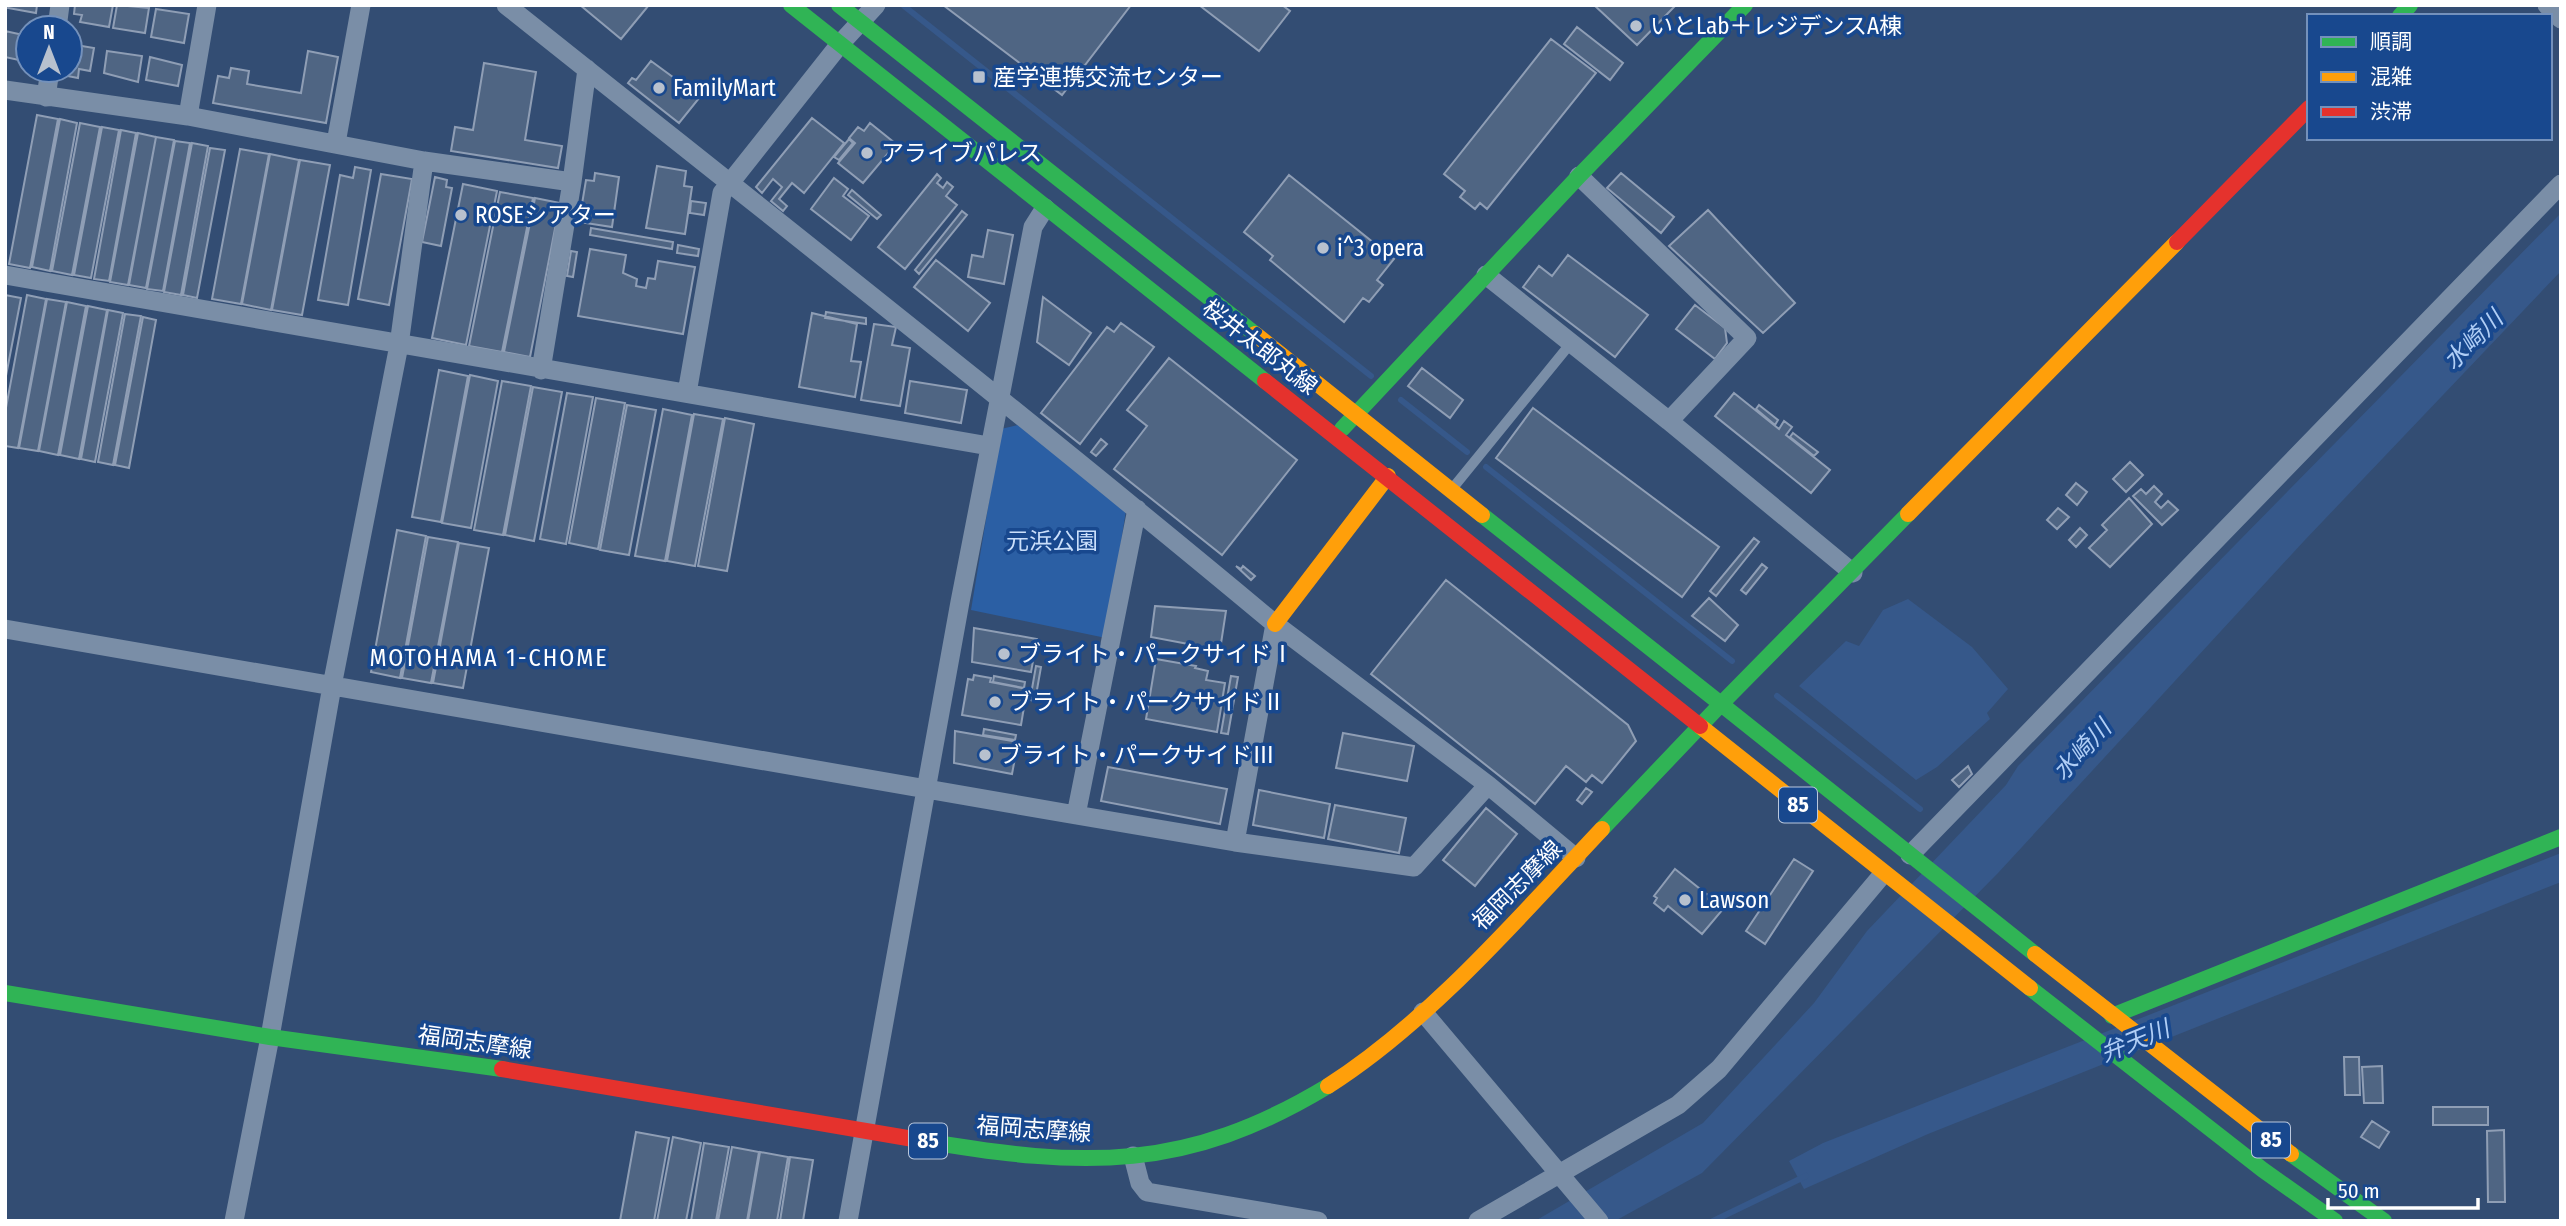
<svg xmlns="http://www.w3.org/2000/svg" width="2566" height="1226" viewBox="0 0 2566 1226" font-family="'Fira Sans Condensed','Noto Sans JP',sans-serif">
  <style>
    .green { fill: #2b5fa4 }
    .water { fill: #36588a }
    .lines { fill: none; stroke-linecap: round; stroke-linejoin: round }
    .stream { stroke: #36588a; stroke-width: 6 }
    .building { fill: #4f6583; stroke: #8f9eb5; stroke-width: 2 }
    .lane { stroke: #7a8ea7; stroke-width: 10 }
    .street { stroke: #7a8ea7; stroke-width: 19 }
    .fast { stroke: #30b455; stroke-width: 16 }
    .slow { stroke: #ff9f0a; stroke-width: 16 }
    .jam { stroke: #e5322d; stroke-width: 16 }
    .poi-dot { fill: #b8c1ce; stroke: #18488e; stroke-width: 2.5 }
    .labels { text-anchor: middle; stroke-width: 7; stroke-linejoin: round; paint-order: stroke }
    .shield { fill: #18488e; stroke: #bac8dd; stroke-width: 2 }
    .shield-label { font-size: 21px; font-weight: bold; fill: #fff }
    .poi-label { font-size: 23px; fill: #fff; stroke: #18488e; text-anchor: start }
    .street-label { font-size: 23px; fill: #fff; stroke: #18488e }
    .park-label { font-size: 23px; fill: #cadffb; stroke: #18488e }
    .water-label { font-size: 24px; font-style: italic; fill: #b0cef6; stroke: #18488e }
    .neighbourhood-label { font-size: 24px; letter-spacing: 2px; fill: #fff; stroke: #18488e }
  </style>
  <rect width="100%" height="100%" fill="#334d73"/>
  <path class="green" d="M1018 425 1126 510 1106 638 971 610 1001 429Z"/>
  <path class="water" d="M2561 213V271L2304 541 1998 873 1702 1173 1615 1221H1535L1703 1123 1814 1003 1867 931 2006 785 2018 766Z
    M1908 599 1972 647 2008 689 1987 713 1990 719 1937 767 1916 780 1799 686 1846 641 1859 646 1883 610Z
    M2561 853V882L1928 1134 1804 1189 1789 1161 1823 1143Z"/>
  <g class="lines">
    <path class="stream" d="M904 6 1371 376
      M1401 400 1467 452
      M1486 467 1732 661
      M1777 696 1920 809
      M1713 1221 1806 1176"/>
  </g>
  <path class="building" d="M9 5H37L36 13 8 8Z
    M75 5H113L109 27 80 22 82 15 74 14Z
    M117 5 149 8 145 33 113 28Z
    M580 5H649L621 39Z
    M943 5H1131L1062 95Z
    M1199 5H1282L1290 11 1259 51Z
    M1594 5H1672L1674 7 1637 45Z
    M156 9 189 14 184 43 151 37Z
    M1577 27 1623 63 1610 80 1564 44Z
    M5 31 28 36V62L5 57Z
    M1551 39 1596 73 1487 209 1480 203 1475 209 1460 197 1465 191 1444 174Z
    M70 44 94 48 90 71 79 69 78 78 57 74V70H70Z
    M107 51 142 56 138 82 104 73Z
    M308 51 338 57 326 123 213 103 218 76 229 78 231 68 249 71 247 84 301 93Z
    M150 57 182 65 178 86 146 80Z
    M651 61 700 97 679 123 628 83 632 78 636 80Z
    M484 63 536 72 525 140 562 146 558 168 451 151 455 127 473 130Z
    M37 115 58 119 30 268 9 264Z
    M812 118 844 143 804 193 792 183 779 199 787 206 783 211 771 201 782 187 773 179 762 193 756 187Z
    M60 119 77 123 50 271 32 267Z
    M80 123 100 127 72 275 52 271Z
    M870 123 896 144 863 183 838 163 855 143 849 138 858 127 864 131Z
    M102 127 119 130 91 278 74 275Z
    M121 130 136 133 109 281 94 279Z
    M138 133 156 137 128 285 110 282Z
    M156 137 174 140 146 288 129 285Z
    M849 139 853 143 839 160 834 157Z
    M175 141 190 143 163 291 147 289Z
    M192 143 208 146 181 295 164 292Z
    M210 148 225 150 197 298 183 295Z
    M240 149 269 154 241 304 212 299Z
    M270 154 299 160 271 310 242 304Z
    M300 160 330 165 302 315 272 310Z
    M657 166 686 171 684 186 692 187 685 234 646 228Z
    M355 167 371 170 348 305 318 300 340 175 353 178Z
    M595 173 619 177 612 227 579 222 586 180 594 181Z
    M1621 173 1674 217 1661 233 1607 188Z
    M381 174 412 179 389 305 358 299Z
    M937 174 941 178 937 183 943 188 947 182 953 187 946 196 957 205 905 269 878 247Z
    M1289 175 1394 259 1377 280 1383 285 1369 302 1363 298 1344 322 1270 260 1273 256 1244 232Z
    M435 177 447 180 446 187 452 188 441 246 422 242Z
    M834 178 848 189 843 196 869 216 851 240 811 209Z
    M463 184 497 191 466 345 432 338Z
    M852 190 881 215 877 219 848 195Z
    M500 192 533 198 502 352 469 346Z
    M535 198 560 203 530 357 504 352Z
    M691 201 706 203 704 215 690 213Z
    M1708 210 1795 303 1763 333 1669 246Z
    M962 211 967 215 919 274 915 270Z
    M591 228 673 242 672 249 590 235Z
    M988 230 1013 235 1004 284 968 277 972 255 983 257Z
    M678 245 699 249 698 256 677 253Z
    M590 249 626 255 623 273 637 279 636 286 646 288 648 278 655 279 658 261 695 267 683 334 578 316Z
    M571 251 577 252 573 277 567 276Z
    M1568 255 1648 315 1615 357 1523 287 1539 266 1552 276Z
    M936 260 990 303 968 331 914 287Z
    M5 295 21 298 5 381Z
    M27 295 46 299 18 448 5 446V413Z
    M1043 297 1091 333 1069 365 1037 342Z
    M47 299 66 302 38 451 19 448Z
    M67 302 86 306 58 455 39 451Z
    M1695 305 1725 328 1727 343 1715 359 1676 329Z
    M88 306 107 310 79 459 60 455Z
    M108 310 123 313 95 462 81 459Z
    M826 312 866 318V324L825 318Z
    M812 313 857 324 851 361 861 362 855 397 799 387Z
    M125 314 141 316 113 465 98 462Z
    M143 317 156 320 129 468 115 465Z
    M1121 323 1154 347 1080 444 1041 413 1107 327 1114 332Z
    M874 324 896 327 892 345 910 348 900 406 861 400Z
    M1169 358 1297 460 1222 555 1114 469 1147 426 1127 410Z
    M1422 368 1463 400 1450 418 1408 386Z
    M439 370 468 376 441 522 412 517Z
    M470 375 498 381 471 528 442 523Z
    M502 381 531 386 503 535 474 530Z
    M910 381 967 390 961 423 905 413Z
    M533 387 562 392 534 541 505 535Z
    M567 393 593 397 566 544 540 539Z
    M1734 393 1779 429 1784 421 1792 427 1786 435 1830 470 1811 493 1715 416Z
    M596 398 625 403 598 549 569 543Z
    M627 405 656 410 629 555 600 550Z
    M1759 405 1778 420 1775 425 1756 409Z
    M1533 408 1719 547 1682 597 1496 458Z
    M663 409 692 415 665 561 635 556Z
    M694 414 723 419 695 566 667 561Z
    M725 418 754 424 727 571 698 566Z
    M1793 433 1818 452 1814 456 1790 437Z
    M1101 439 1107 444 1096 456 1091 452Z
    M2130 462 2143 475 2126 492 2113 479Z
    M2076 483 2087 492 2077 505 2066 495Z
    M2154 486 2162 494 2155 502 2161 508 2168 501 2178 510 2162 525 2133 496 2141 489 2146 494Z
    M2129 498 2152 524 2110 567 2089 548 2107 530 2102 525Z
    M2058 508 2069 517 2057 529 2047 520Z
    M2080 528 2087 535 2076 547 2069 540Z
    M397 530 426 536 400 678 371 672Z
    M428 537 458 542 431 683 402 678Z
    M1754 538 1759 542 1716 596 1710 591Z
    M459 543 489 548 463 688 433 683Z
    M1762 564 1767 568 1746 594 1741 590Z
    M1236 566 1241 569 1243 566 1255 576 1251 580Z
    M1446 580 1628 725 1636 741 1602 783 1592 775 1586 782 1566 766 1535 804 1371 674Z
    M1709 598 1738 625 1725 641 1692 616Z
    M1155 606 1226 611 1220 650 1151 637Z
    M974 628 1037 639 1031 672 972 662Z
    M1156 659 1196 666 1195 668 1208 671 1206 680 1225 683 1217 732 1146 719Z
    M1036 666 1041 667 1035 701 1030 700Z
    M974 675 991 678 990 682 1027 689 1021 725 962 715 968 679 973 680Z
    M994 676 1025 682 1024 688 993 682Z
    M1231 676 1238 677 1228 734 1221 733Z
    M984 729 1016 735 1015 740 983 735Z
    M955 731 1018 742 1012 774 954 763Z
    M1343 733 1414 746 1407 781 1336 768Z
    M1968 766 1972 774 1959 787 1952 780Z
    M1108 767 1227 789 1220 824 1101 801Z
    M1586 788 1592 792 1582 804 1577 800Z
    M1259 790 1330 804 1324 838 1253 825Z
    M1335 805 1406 818 1399 853 1328 839Z
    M1486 808 1517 834 1475 886 1443 860Z
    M1794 859 1813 871 1765 944 1746 931Z
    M1675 869 1724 908 1702 934 1668 906 1664 911 1654 903 1657 898 1654 896Z
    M2344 1057H2359L2360 1095H2345Z
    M2382 1066 2383 1103H2364L2362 1067Z
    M2433 1107H2488V1125H2433Z
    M2372 1121 2389 1132 2379 1148 2361 1137Z
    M2504 1130 2505 1202H2488L2487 1131Z
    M636 1132 669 1138 654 1221H620Z
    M673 1137 701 1143 686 1221H657Z
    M704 1143 729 1147 716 1221H691Z
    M732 1147 759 1152 747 1221H718Z
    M760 1152 788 1157 777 1221H748Z
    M790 1157 813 1160 803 1221H780Z"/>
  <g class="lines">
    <path class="lane" d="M1452 489 1571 343"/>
    <path class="street" d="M506 5C763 210 1022 413 1275 624L1235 842 1076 815 1137 509
      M2547 5 2561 19
      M57 28 60 5
      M5 90 188 116 424 161 572 182
      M46 97 50 70
      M188 116 207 5
      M336 143 361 5
      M5 275 989 446
      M1486 275 1669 421 1747 338 1579 176
      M541 370 572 182 587 69
      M687 393 722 193 840 44 876 5
      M1669 421 1853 573
      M1275 624 1488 785 1576 858
      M5 629 1076 815
      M1235 842 1414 867 1488 785
      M1910 855 2561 184
      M1423 1012 1599 1221
      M1133 1156 1140 1183 1147 1192 1318 1221
      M234 1221 270 1037 332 686 399 345 424 161
      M848 1221 960 602 1033 227 1045 208
      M1478 1221 1678 1105 1719 1069 1883 874"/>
    <path class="fast" d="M791 5 1265 381
      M839 5 1255 334
      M2400 16 2410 5
      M1342 429 1579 176 1745 5
      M1482 515 1721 704 1908 514
      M1602 829 1721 704 2035 954
      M2030 988 2263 1170 2335 1221
      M5 993 270 1037 502 1069
      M2112 1016 2561 837
      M925 1141C1083 1168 1186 1172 1328 1086
      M2291 1154 2384 1221"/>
    <path class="slow" d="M1255 334 1482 515
      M1908 514 2177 242
      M1275 624 1388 476
      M1700 726 2030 988
      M2035 954 2291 1154
      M1328 1086C1430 1021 1519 917 1602 829"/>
    <path class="jam" d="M2177 242 2309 108
      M1265 381 1700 726
      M502 1069 925 1141"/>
  </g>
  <g class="poi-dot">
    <circle cx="1636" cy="26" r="7"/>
    <rect x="972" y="70" width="14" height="14" rx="3.5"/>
    <circle cx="659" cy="88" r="7"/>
    <circle cx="867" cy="153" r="7"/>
    <circle cx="461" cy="215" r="7"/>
    <circle cx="1323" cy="248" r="7"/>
    <circle cx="1004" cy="654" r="7"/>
    <circle cx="995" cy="702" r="7"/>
    <circle cx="985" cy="755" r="7"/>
    <circle cx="1685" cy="900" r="7"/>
  </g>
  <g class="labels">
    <g class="shield">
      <rect x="1779" y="787.5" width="38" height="35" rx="5"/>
      <rect x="2252" y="1122.5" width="38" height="35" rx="5"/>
      <rect x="909" y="1123.5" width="38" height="35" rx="5"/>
    </g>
    <g class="shield-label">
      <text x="1798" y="812">85</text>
      <text x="2271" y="1147">85</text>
      <text x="928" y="1148">85</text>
    </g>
    <g class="poi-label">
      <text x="1650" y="34">いとLab＋レジデンスA棟</text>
      <text x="993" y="85">産学連携交流センター</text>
      <text x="673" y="96">FamilyMart</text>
      <text x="881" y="161">アライブパレス</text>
      <text x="475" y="223">ROSEシアター</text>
      <text x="1337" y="256">i^3 opera</text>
      <text x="1018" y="662">ブライト・パークサイドⅠ</text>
      <text x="1009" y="710">ブライト・パークサイドⅡ</text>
      <text x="999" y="763">ブライト・パークサイドⅢ</text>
      <text x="1699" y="908">Lawson</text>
    </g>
    <g class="street-label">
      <text transform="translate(1260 347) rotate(38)" y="8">桜井太郎丸線</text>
      <text transform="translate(1517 885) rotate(-45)" y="8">福岡志摩線</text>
      <text transform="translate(475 1042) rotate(8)" y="8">福岡志摩線</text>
      <text transform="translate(1034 1129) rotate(4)" y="8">福岡志摩線</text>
    </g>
    <g class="park-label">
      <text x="1052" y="549">元浜公園</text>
    </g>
    <g class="water-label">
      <text transform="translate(2473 340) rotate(-45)" y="8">水崎川</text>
      <text transform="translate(2082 750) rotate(-47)" y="8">水崎川</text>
      <text transform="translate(2135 1041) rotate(-22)" y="8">弁天川</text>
    </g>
    <g class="neighbourhood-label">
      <text x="489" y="666">MOTOHAMA 1-CHOME</text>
    </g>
  </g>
  <rect width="2566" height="1226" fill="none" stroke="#ffffff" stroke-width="14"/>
  <rect x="2307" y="14" width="245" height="126" fill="#18488e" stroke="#7491bb" stroke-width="2"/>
  <rect x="2321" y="37" width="35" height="10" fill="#30b455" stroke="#7491bb" stroke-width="2"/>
  <text x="2370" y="49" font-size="21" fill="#ffffff">順調</text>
  <rect x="2321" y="72" width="35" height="10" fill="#ff9f0a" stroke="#7491bb" stroke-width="2"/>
  <text x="2370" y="84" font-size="21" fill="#ffffff">混雑</text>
  <rect x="2321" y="107" width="35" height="10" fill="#e5322d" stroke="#7491bb" stroke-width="2"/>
  <text x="2370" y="119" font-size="21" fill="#ffffff">渋滞</text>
  <g transform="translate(49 49)"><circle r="33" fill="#18488e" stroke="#7491bb" stroke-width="2"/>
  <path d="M0-5L12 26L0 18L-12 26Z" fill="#b8c1ce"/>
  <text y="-10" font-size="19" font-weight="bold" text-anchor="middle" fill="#ffffff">N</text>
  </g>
  <path d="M2328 1198v10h150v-10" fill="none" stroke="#ffffff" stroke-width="3.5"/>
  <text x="2338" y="1198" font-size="21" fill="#ffffff" stroke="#18488e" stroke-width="5" paint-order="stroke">50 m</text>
</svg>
